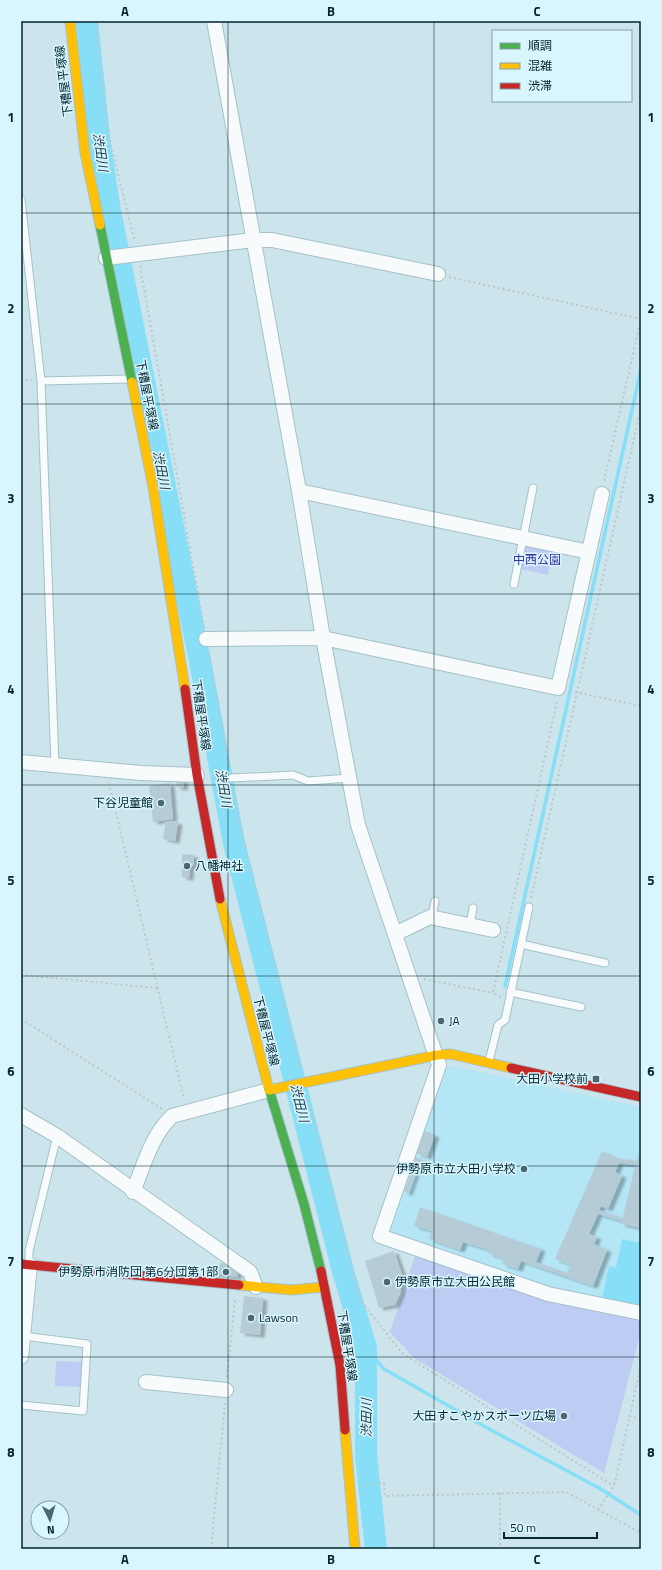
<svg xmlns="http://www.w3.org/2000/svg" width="662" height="1570" viewBox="0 0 662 1570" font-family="'Titillium Web','Noto Sans JP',sans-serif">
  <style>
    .built { fill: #b5e6f5 }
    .green { fill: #bdccf3 }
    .water { fill: #87def7 }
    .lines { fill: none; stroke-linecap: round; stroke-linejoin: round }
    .stream { stroke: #87def7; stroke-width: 3.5 }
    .river { stroke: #87def7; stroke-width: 22 }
    .building { fill: #b5ccd7; filter: url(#shadow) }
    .lane-casing { stroke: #a6c1c9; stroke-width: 9 }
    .street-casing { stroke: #a6c1c9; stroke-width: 16 }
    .fast-casing { stroke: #a6c1c9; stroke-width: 11 }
    .slow-casing { stroke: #a6c1c9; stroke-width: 11 }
    .jam-casing { stroke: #a6c1c9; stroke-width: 11 }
    .path { stroke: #bcc6ca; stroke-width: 2; stroke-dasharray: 2 3; stroke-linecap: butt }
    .lane { stroke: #f7fbfc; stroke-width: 7 }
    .street { stroke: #f7fbfc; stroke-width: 14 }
    .fast { stroke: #4caf50; stroke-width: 9 }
    .slow { stroke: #ffc107; stroke-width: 9 }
    .jam { stroke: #c62828; stroke-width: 9 }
    .grid { fill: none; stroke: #03252e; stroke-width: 1; stroke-opacity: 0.55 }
    .poi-dot { fill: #496870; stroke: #d9f6ff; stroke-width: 1.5 }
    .labels { text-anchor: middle; stroke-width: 3; stroke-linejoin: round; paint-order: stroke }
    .street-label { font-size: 12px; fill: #03252e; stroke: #d9f6ff }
    .park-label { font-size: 12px; fill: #3b32a1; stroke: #d9f6ff }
    .poi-label { font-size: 12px; fill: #03252e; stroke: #d9f6ff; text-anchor: end }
    .water-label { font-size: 13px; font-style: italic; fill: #274149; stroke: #d9f6ff }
    .neatline { fill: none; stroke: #03252e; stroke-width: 1.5 }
    .grid-label { font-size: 13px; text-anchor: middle; font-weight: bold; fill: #03252e }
  </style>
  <defs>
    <filter id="shadow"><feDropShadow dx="4.5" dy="2.5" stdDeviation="1" flood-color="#0004"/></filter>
  </defs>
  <rect width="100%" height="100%" fill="#cce4ec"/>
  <path class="built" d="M453 1066 641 1107V1310L548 1290 387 1231 440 1070Z"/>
  <path class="green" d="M526 545 553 550 548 575 521 569Z
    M416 1253 641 1317V1331L604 1473 414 1358 390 1332Z
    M56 1361 83 1362 82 1387 55 1386Z"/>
  <path class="water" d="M622 1239 641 1243V1307L602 1299 609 1266 616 1268Z"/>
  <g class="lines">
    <path class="stream" d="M505 986 641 369
      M366 1348 384 1369 491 1430 599 1488 641 1515"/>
    <path class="river" d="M87 21 100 146 110 211 200 661 234 843 343 1271 366 1348V1456L376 1549"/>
  </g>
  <path class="building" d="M177 780H184L183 788 176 787Z
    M170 783 173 819 153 822 149 786Z
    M166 821 178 822 175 841 163 839Z
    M182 854 194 855 193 866H190L189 878 182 877Z
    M424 1131 435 1135 427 1157 416 1153Z
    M602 1151 620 1159 635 1160V1165L619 1163 615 1172 622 1176 608 1209 601 1206 599 1210 622 1218 621 1221 598 1214 589 1234 597 1237 594 1244 607 1250 593 1286 521 1261 518 1269 502 1264 504 1259 488 1253 489 1250 463 1242 460 1250 429 1239 432 1231 414 1226 420 1207 541 1249 536 1262 567 1273 570 1265 555 1259Z
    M638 1155H641V1228L621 1224Z
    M415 1157 426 1161 422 1172 411 1168Z
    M411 1172 415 1173 408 1193 404 1192Z
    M394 1251 403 1277 400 1294 395 1305 379 1308 365 1261Z
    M220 1263 228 1264V1266H231V1268L238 1269 237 1277 214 1274V1268H219Z
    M244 1296 263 1298 260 1335 240 1333Z"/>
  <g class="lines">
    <defs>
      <path id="lane" d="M21 199 41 381 55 765
        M41 381 129 379
        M514 584 533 488
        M231 778 293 775 308 781 350 778
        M432 917 435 901
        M470 925 473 908
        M521 944 605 963
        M510 992 581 1007
        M489 1061 498 1025 505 1020 529 907
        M29 1263V1251L57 1136
        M21 1405 83 1411 87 1344 23 1336"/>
      <path id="street" d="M214 21 299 491 323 638 358 825 439 1065 380 1236 548 1294 641 1313
        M106 258 253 240H272L438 274
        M299 491 589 552
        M206 639 323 638 558 688 602 494
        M21 762 141 773 197 775
        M395 934 430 917 493 930
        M21 1115 57 1136 250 1272 256 1287
        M133 1192C144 1165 151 1136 172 1116L269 1090
        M21 1357 30 1265
        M146 1382 226 1390"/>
      <path id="fast" d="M100 225 132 382
        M268 1086 304 1204 321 1271"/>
      <path id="slow" d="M70 21 85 153 100 225
        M132 382 153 487 185 689
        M220 899 268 1086
        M269 1090 437 1055 451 1054 511 1068
        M239 1285 291 1290 324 1287
        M345 1430 355 1549"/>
      <path id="jam" d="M185 689 197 775 220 899
        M511 1068 641 1097
        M21 1264 239 1285
        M321 1271 340 1365 345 1430"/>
    </defs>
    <use href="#lane" class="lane-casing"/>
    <use href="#street" class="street-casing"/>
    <use href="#fast" class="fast-casing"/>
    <use href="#slow" class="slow-casing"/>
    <use href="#jam" class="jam-casing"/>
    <path class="path" d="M96 21 98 55 107 130 135 242
      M140 266 204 628
      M449 277 641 319
      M21 379 32 380
      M604 481 641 319
      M209 652 230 769
      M570 691 641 706
      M214 776 223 775
      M109 783 184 1099
      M233 787 240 826 300 1067
      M531 898 641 407
      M21 975 157 988
      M424 979 493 993
      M501 997 493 993 557 701
      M21 1019 162 1109
      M308 1099 360 1300 403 1354 614 1486
      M227 1377 235 1300
      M629 1416 641 1419
      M364 1485 384 1483 385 1496 566 1492 641 1533
      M500 1493V1549
      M598 1510 614 1486 641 1365
      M211 1549 225 1403"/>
    <use href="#lane" class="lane"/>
    <use href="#street" class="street"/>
    <use href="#fast" class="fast"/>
    <use href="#slow" class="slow"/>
    <use href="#jam" class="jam"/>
  </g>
  <path class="grid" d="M228 21V1549M434 21V1549M21 213H641M21 404H641M21 594H641M21 785H641M21 976H641M21 1166H641M21 1357H641"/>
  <g class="poi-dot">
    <circle cx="161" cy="803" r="4"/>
    <circle cx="187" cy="866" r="4"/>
    <circle cx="441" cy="1021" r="4"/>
    <rect x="592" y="1075" width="8" height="8" rx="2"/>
    <circle cx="524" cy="1169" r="4"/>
    <circle cx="226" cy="1272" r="4"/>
    <circle cx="387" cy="1282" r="4"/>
    <circle cx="251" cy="1318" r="4"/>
    <circle cx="564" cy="1416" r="4"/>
  </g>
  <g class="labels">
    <g class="street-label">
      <text transform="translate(64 81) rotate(-97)" y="4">下糟屋平塚線</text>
      <text transform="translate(147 395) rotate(79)" y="4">下糟屋平塚線</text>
      <text transform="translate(201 715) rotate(82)" y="4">下糟屋平塚線</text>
      <text transform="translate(266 1031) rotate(76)" y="4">下糟屋平塚線</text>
      <text transform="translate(347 1346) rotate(81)" y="4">下糟屋平塚線</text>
    </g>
    <g class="park-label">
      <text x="537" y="564">中西公園</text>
    </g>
    <g class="poi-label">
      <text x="153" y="807">下谷児童館</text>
      <text x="195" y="870" text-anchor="start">八幡神社</text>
      <text x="449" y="1025" text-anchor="start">JA</text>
      <text x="588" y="1083">大田小学校前</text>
      <text x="516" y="1173">伊勢原市立大田小学校</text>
      <text x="218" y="1276">伊勢原市消防団 第6分団第1部</text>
      <text x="395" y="1286" text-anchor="start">伊勢原市立大田公民館</text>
      <text x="259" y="1322" text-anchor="start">Lawson</text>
      <text x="556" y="1420">大田すこやかスポーツ広場</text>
    </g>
    <g class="water-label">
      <text transform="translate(101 152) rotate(82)" y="5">渋田川</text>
      <text transform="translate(162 470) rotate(79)" y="5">渋田川</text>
      <text transform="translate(224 788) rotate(80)" y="5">渋田川</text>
      <text transform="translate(300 1103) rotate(76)" y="5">渋田川</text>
      <text transform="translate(366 1418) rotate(-90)" y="5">渋田川</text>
    </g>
  </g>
  <rect width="662" height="1570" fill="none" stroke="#d9f6ff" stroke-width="44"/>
  <rect x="492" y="30" width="140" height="72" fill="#d9f6ff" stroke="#83a2ab"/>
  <rect x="500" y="43" width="20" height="6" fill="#4caf50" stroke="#83a2ab"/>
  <text x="528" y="50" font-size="12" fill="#03252e">順調</text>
  <rect x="500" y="63" width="20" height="6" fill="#ffc107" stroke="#83a2ab"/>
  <text x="528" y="70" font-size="12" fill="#03252e">混雑</text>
  <rect x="500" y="83" width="20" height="6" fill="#c62828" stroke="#83a2ab"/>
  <text x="528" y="90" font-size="12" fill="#03252e">渋滞</text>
  <g transform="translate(50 1520) rotate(175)"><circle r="19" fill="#d9f6ff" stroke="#83a2ab"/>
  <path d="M0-3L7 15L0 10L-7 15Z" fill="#496870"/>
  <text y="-6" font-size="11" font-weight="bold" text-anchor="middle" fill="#03252e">N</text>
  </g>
  <path d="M504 1532v6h93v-6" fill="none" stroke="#03252e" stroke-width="2"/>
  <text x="510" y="1532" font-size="12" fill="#03252e" stroke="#d9f6ff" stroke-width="3" paint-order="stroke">50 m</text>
  <rect x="22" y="22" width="618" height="1526" class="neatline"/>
  <g class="grid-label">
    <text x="125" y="16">A</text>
    <text x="331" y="16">B</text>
    <text x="537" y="16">C</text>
    <text x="11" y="122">1</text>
    <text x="651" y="122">1</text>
    <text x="11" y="313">2</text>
    <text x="651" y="313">2</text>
    <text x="11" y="503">3</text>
    <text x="651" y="503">3</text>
    <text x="11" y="694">4</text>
    <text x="651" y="694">4</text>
    <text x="11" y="885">5</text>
    <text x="651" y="885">5</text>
    <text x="11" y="1076">6</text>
    <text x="651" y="1076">6</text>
    <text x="11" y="1266">7</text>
    <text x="651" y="1266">7</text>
    <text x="11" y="1457">8</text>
    <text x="651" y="1457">8</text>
    <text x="125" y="1564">A</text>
    <text x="331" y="1564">B</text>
    <text x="537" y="1564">C</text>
  </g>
</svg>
